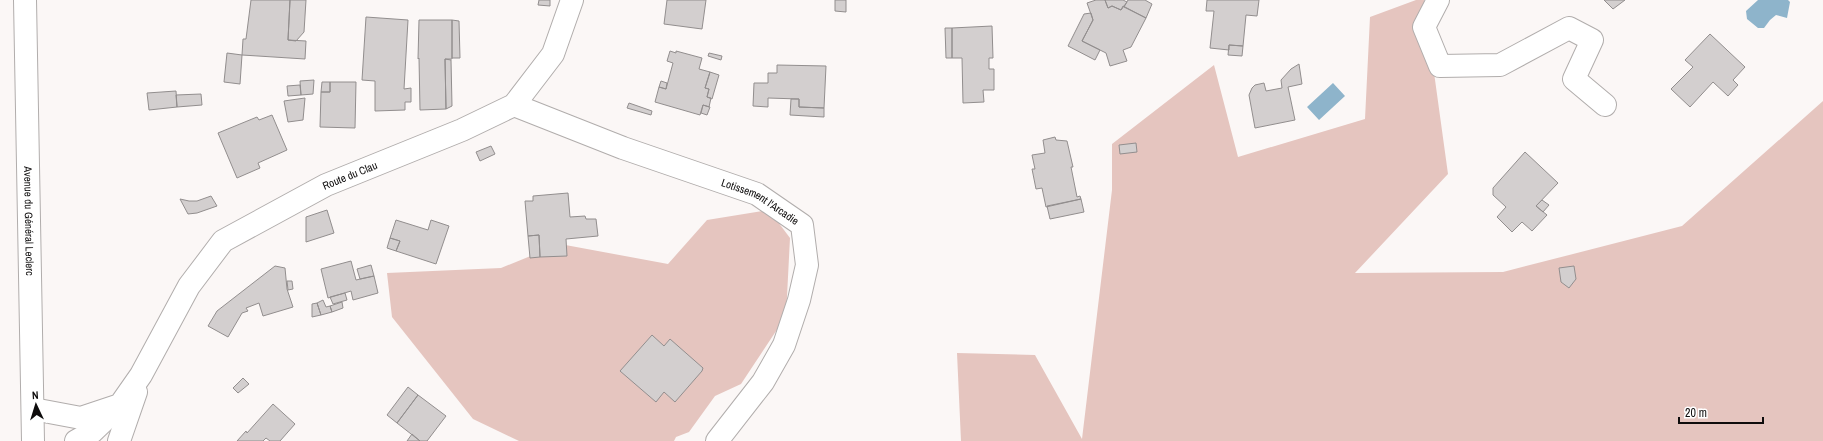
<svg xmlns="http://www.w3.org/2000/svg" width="1823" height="441" viewBox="0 0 1823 441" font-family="'Archivo Narrow',sans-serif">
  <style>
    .green { fill: #e5c5bf }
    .water { fill: #8eb4cb }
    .building { fill: #d3cfcf; stroke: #928e8e }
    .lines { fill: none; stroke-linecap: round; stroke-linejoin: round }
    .minor-casing { stroke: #b1adac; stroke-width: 24 }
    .secondary-casing { stroke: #b1adac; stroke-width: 24 }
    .minor { stroke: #fff; stroke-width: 22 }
    .secondary { stroke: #fff; stroke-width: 22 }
    .labels { text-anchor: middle; stroke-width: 3.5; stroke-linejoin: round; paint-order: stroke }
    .street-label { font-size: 11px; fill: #0e0c0c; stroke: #fff }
  </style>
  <rect width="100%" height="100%" fill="#fbf7f6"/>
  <path class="green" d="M1416 0H1424L1448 174 1355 273 1503 272 1682 226 1823 101V441H961L957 353 1035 355 1082 439 1112 190V144L1214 65 1238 157 1365 119 1370 17Z
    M769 210 790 238 786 316 741 384 715 396 689 432 676 437 674 441H519L473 419 392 317 387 273 501 268 560 244 668 264 707 220Z"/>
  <path class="water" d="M1758 0H1788L1790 2 1787 18 1776 15 1770 20 1764 28H1758L1747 19 1746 11Z
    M1333 83 1345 96 1319 120 1307 107Z"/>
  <path class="building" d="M251 0H290L288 40 306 41 305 59 242 55 243 39H246Z
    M290 0H306L304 32 296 41 288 40Z
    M539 0H550V6L538 5Z
    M667 0H706L702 29 664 24Z
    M835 0H846V12L835 11Z
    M1096 0H1105L1108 8 1112 6 1121 10 1123 6 1146 18 1131 47 1123 50 1127 61 1110 66 1106 53 1082 41 1093 20 1087 3Z
    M1105 0H1123L1127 2 1121 10 1112 6 1108 8Z
    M1128 0H1145L1152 4 1146 18 1124 7Z
    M1207 0H1259L1257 16 1246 15 1243 46 1229 45V50L1210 48 1214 11H1206Z
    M1604 0H1625L1613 9Z
    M1091 13 1093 20 1082 41 1100 50 1095 60 1068 46 1084 14Z
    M366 17 408 20 404 89 411 88V102H405V110L375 111V81L362 80Z
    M419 20H452V59H445L446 109 420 110 419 58 418 59Z
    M452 20 459 21 460 58H452Z
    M992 26 993 58H989V69H994V90H983L984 102 963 103 962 58H952V28Z
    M945 28H952V58H946Z
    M1710 34 1745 67 1733 80 1738 85 1728 96 1713 82 1690 107 1671 89 1693 67 1685 60Z
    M1229 45 1243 46 1242 56 1228 55Z
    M670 51 676 53V51L702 58 699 69 710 72 705 88 709 89 707 97 711 98 709 107 703 105 700 115 655 102 659 87 666 89 673 63 667 61Z
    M227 53 242 55 240 84 224 82Z
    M709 53 722 56 721 60 708 56Z
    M445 59 451 60 452 106 446 109Z
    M1299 64 1302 84 1288 87 1295 120 1255 128 1249 95 1252 88 1255 85 1264 83 1266 91 1282 88 1281 80 1291 69Z
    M777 65 826 66 824 108 799 107V99L768 98V107L753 106 754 83H768V73H777Z
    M710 72 719 75 712 99 707 97 709 89 705 88Z
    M314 80 313 94 301 95 300 81Z
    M661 81 667 83 666 89 659 87Z
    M322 82H330V92H321Z
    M330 82H356L355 128 320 127 321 92H330Z
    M300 85 301 95 288 96 287 86Z
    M176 91 177 107 149 110 147 93Z
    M201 94 202 105 177 107 176 95Z
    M305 98 303 120 288 122 284 101Z
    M791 99H799V107L824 108V117L790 115Z
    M629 103 652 111 651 115 627 108Z
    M703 105 710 107 707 115 701 113Z
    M272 115 287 150 258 163 260 168 237 178 218 133 257 117 259 120Z
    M1055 137 1056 140 1067 141 1073 167H1071L1077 197 1080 196 1081 199 1046 207 1042 188 1036 189 1032 169H1035L1032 155 1045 153 1043 140Z
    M1136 143 1137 152 1120 154 1119 145Z
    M491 146 495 154 480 161 476 152Z
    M1525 152 1558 183 1536 206 1547 215 1532 231 1522 222 1512 232 1497 217 1506 207 1493 195V188Z
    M568 193 570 217 585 216 586 219H596L598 236 566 239 567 256 540 257 539 235 528 236 525 201H533V196Z
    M211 196 217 206 197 213 188 214 180 199 189 201H197Z
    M1081 199 1084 212 1050 219 1047 206Z
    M1542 200 1549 205 1543 212 1536 206Z
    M327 210 334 233 306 242V217Z
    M396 220 428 230 431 220 449 226 436 264 396 251 400 241 390 238Z
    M539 235 540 257 530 258 528 236Z
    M390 238 400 241 396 251 387 248Z
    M351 261 356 280 374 276 378 293 353 300 351 291 328 298 321 269Z
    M371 265 374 276 360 279 357 269Z
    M275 266 285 268 287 289 293 307 263 316 259 303 246 308 248 311 242 313 228 337 208 326 217 311Z
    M1574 266 1576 279 1569 288 1561 282 1559 268Z
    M287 281H292L293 289 288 290Z
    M345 293 347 300 333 304 330 297Z
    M323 300 326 307 330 306 332 312 321 315 317 303Z
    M342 302 343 308 332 312 330 306Z
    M317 303 321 315 312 317V304Z
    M652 335 664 346 670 339 703 368 702 371 675 402 664 392 656 402 620 371Z
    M243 378 249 384 238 393 233 388Z
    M408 387 418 395 397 423 387 415Z
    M418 395 446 416 427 441H420L397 423Z
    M273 404 295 424 280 441H270L266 438 263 441H237L246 431 247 433Z
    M412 434 420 441H407Z"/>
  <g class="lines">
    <defs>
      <g id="minor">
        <path d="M1438 0 1424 27 1440 66 1500 65 1569 28 1592 40 1574 79 1605 105"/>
        <path id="s1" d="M514 105 623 148 757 194 802 225 807 265 799 300 784 345 763 382 717 441"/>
        <path id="s2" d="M33 409 81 418 120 405 141 375 189 286 223 241 326 185 462 130 514 105 553 54 572 0"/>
        <path d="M76 441 92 432 116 409"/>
        <path d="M119 441 136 392"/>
      </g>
      <g id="secondary">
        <path id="s3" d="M25 0 33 441"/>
      </g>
    </defs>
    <use href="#minor" class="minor-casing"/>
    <use href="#secondary" class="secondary-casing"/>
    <use href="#minor" class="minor"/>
    <use href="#secondary" class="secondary"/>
  </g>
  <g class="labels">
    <g class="street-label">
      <text dy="4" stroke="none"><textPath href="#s2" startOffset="427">Route du Clau</textPath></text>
      <text dy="4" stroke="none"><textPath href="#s1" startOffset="265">Lotissement l'Arcadie</textPath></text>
      <text dy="4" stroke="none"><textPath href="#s3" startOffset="221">Avenue du Général Leclerc</textPath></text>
    </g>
  </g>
  <g transform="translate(36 405) rotate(356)" stroke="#ffffff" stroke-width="3" paint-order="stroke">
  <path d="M0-3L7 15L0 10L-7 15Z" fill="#0e0c0c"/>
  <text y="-6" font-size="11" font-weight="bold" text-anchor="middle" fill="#0e0c0c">N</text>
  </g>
  <path d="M1679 417v6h84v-6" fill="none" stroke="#0e0c0c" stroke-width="2"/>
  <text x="1685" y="417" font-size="12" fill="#0e0c0c" stroke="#ffffff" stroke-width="3" paint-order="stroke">20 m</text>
</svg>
